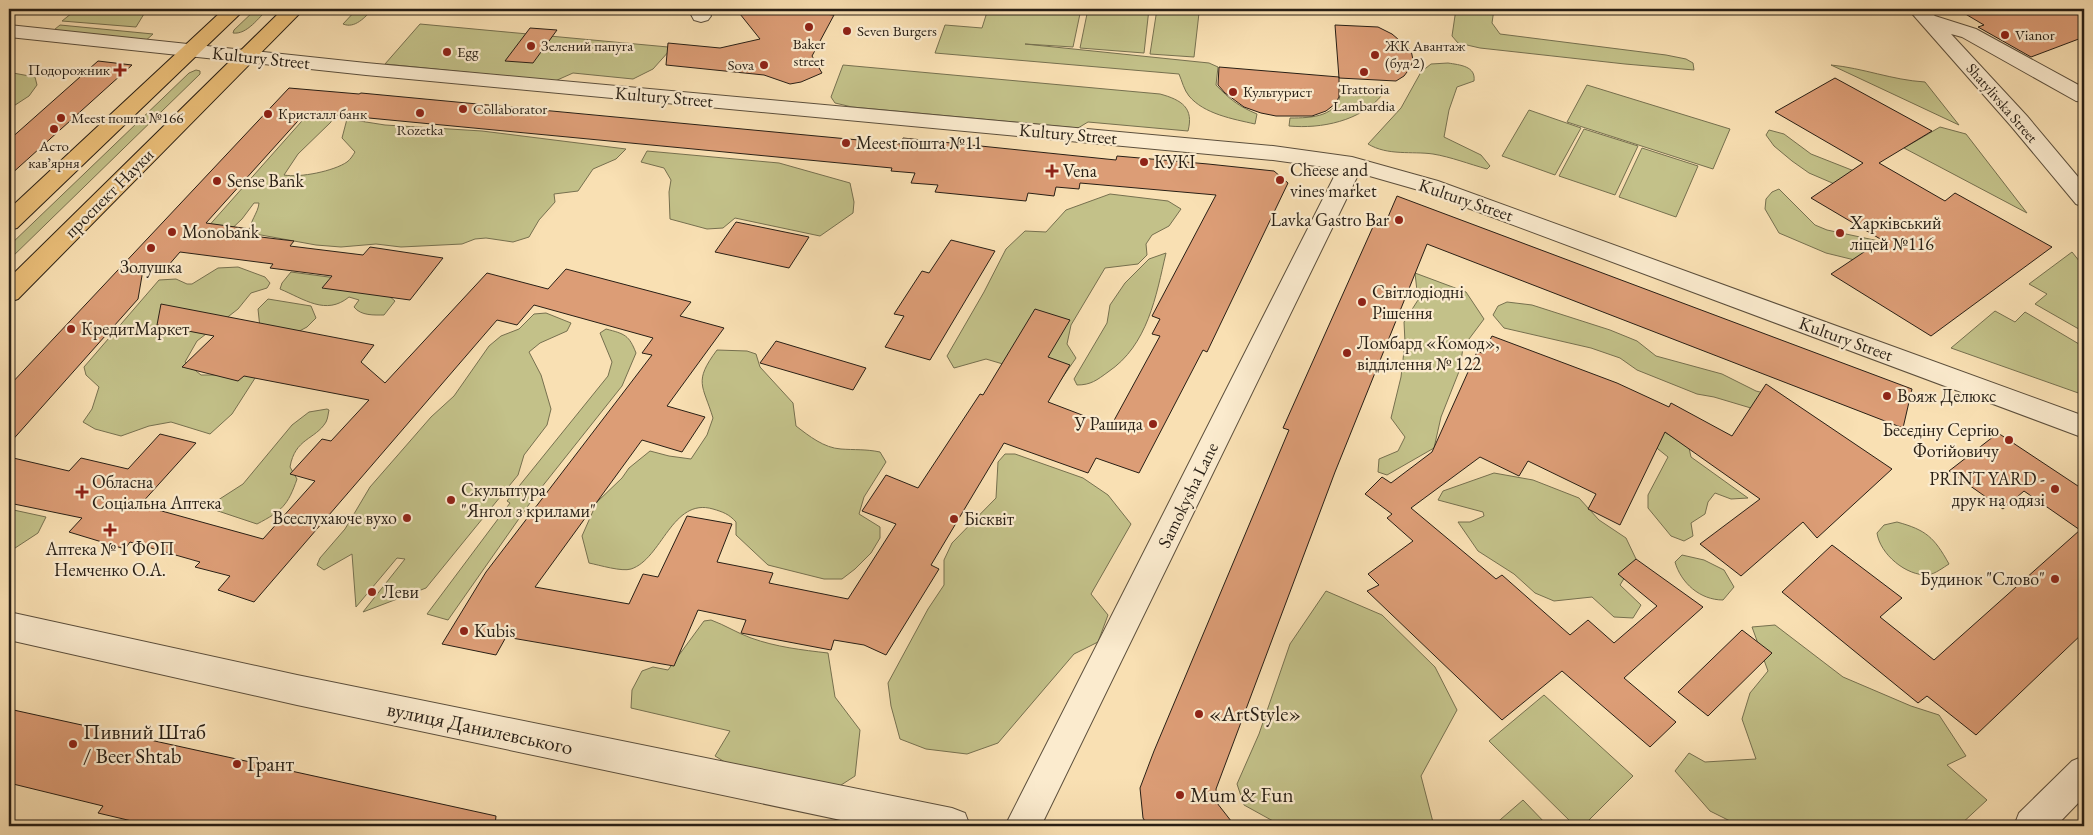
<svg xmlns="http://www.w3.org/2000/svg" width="2093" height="835" viewBox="0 0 2093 835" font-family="'EB Garamond',serif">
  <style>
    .green { fill: #c3c189; stroke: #76704f }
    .building { fill: #dc9d76; stroke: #281f15 }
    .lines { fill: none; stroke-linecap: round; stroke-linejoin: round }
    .minor-casing { stroke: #5c4f3c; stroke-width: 2 }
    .major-casing { stroke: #281f15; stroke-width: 2 }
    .minor { fill: #fbebce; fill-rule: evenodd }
    .major { fill: #ecc07a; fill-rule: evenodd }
    .poi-dot { fill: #8f2418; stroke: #fbebce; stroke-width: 2 }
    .labels { text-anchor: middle; stroke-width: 4.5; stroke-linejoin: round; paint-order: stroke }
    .far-poi-label { font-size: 15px; fill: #281f15; stroke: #fbebce; text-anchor: start }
    .far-street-label { font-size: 15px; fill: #281f15; stroke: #fbebce }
    .street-label { font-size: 18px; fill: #281f15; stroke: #fbebce }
    .poi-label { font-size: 18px; fill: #281f15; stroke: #fbebce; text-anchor: start }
    .near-poi-label { font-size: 21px; fill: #281f15; stroke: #fbebce; text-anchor: start }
    .near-street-label { font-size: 21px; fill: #281f15; stroke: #fbebce }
  </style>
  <rect width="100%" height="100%" fill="#f9e0b3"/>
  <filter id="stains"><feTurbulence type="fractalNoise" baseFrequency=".004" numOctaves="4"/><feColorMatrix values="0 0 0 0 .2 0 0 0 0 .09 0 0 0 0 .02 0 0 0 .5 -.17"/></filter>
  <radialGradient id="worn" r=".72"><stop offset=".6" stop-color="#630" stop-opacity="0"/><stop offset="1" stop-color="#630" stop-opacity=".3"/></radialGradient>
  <path class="green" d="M77 9H147L136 27 62 21Z
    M256 9H268C259 17 247 35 233 33L234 30Z
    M357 9H373C365 17 355 29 343 24Z
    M988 9H1081L1073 47 1025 44 1209 63 1218 67 1216 85C1229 99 1240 107 1257 114L1255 124C1233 119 1204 114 1189 96 1184 90 1182 81 1179 74L935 53 945 25 982 28Z
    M1088 9H1149L1144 53 1080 48Z
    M1157 9 1199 13 1194 57 1150 54Z
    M1456 9H1494L1492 23 1500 34 1666 55 1686 59 1693 63 1694 70 1625 64 1480 48 1458 43 1452 36Z
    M420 24 668 47 670 50 653 69 633 79 573 73 555 81 385 64Z
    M60 25 153 34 143 43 49 34Z
    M1448 63C1460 65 1476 66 1474 81L1457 87 1449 110 1444 137 1481 155 1490 166 1487 169C1469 164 1451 157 1433 154 1412 151 1388 156 1368 144L1401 108 1421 72 1431 64Z
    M843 65 1160 94C1182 100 1194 108 1188 131L1088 122 1078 128 852 107 835 103 831 97Z
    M1831 65C1863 68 1892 80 1925 82L1959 125Z
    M196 70 200 71V74L9 260V246L189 73Z
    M13 73 35 77 37 85 29 96 9 109V75Z
    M1587 85 1730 129 1713 169 1567 122Z
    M1341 90 1382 95C1361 121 1321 129 1289 126L1290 118C1312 118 1339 117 1341 90Z
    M317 104 332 112 331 122 298 154 284 175C300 178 334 171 347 162 351 159 353 155 355 152L342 138 347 119 385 125 482 131 626 149 616 159 593 169 578 191 554 194 555 202 539 220 529 237 513 242 486 238 475 239 462 244 401 247 376 244 341 247 316 245 250 233C249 221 258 214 259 203H254L242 219 223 237 206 229Z
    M1529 110 1581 128 1555 175 1502 156Z
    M1940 127 1966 134 2027 213 1904 148Z
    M1584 129 1638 146 1615 195 1559 176Z
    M1769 130 1784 134 1811 154 1877 180 1837 185 1809 173 1792 161 1774 146 1766 135Z
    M1642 148 1698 166 1676 217 1619 197Z
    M647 151 779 163 850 183 854 202 853 213 820 236 735 218 723 228 707 229 670 219 669 192 671 180 664 168 641 162Z
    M1779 189 1815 225 1827 230 1879 241 1900 258 1875 265 1826 253 1779 233 1765 209 1766 199 1772 192Z
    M1110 194 1168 201 1181 209 1169 226 1152 235 1146 244 1147 255 1138 264 1105 268 1071 325 1067 344 1076 358 1060 381 986 359 954 368 947 356 984 292 1006 249 1025 231 1046 232 1066 210Z
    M2072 252 2084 267V332L2035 304 2047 294 2029 284Z
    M1166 253C1156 296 1148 345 1108 372 1097 380 1091 385 1077 385L1074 379 1107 323 1110 305 1125 283 1149 259Z
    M238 267 265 277 270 283 267 288 251 293 238 309 197 341 185 362 201 375H257L232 414 210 434 171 422 149 426 121 436 95 429 83 422 92 409 99 387 86 375 84 367 159 280 176 279 187 284H192L218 268Z
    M291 272 336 278 381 289 395 301 384 315C374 315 361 316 354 307L359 300 349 297C326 316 304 299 280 289L282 283Z
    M1415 273 1466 292 1484 319 1463 347 1460 369 1441 417 1434 448 1387 475 1378 472 1379 459 1398 451 1405 437 1391 418 1401 377 1405 342 1404 322 1418 300Z
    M268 299 311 306 316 318 307 327 290 336 260 328 258 309Z
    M1507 302 1532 305 1610 330 1637 341 1656 356 1722 374 1756 391 1784 398 1781 417 1714 397 1697 394 1637 370 1620 358 1591 348 1504 328 1493 315 1498 306Z
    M1995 311 2015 322 2025 312 2084 347V395L1951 348Z
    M546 313 571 323 567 331 540 343 529 352 541 375 551 409 547 425 524 455 518 475 426 588 363 612 405 559 397 558 356 607 352 554 324 570 317 565 320 558 345 529 370 487 431 417 454 396 489 346 501 336 519 329 534 314Z
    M606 329C625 334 629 335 636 353L622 386 537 493 448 620 427 614 510 503 507 501 608 376 612 362 600 333Z
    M717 350 747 351 756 354 760 367 793 403 796 426C809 436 824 448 841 449 854 450 866 449 880 452L886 462 864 497 859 514 880 527V538L871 553 855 569 842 579H824L768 565 736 535V522C729 514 723 512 713 509 672 497 662 559 631 569 622 572 599 565 589 563L582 536 597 502 622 478 629 468 650 451 669 456 691 459 707 435 713 418C703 385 693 382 717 350Z
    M327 409 329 410C328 414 328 418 326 422 315 440 295 438 290 467L297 479C288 505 282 511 257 524L212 509 215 502 243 484 292 425 309 412Z
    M1660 429 1689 448 1691 457 1748 498 1731 499 1715 493 1708 502 1705 514 1691 523 1693 536 1684 541 1671 536 1648 508V495L1668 457 1653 445Z
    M1005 454H1015L1083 478 1108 495 1131 524 1091 594 1108 615 1098 642 1074 654 998 743 967 754 926 749 900 739 891 706 888 683 928 609 944 585V560L952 543 996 498 998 462Z
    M1494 473 1533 480 1579 498 1599 520 1626 538 1636 559 1620 585 1641 605 1633 618 1614 617 1592 597 1554 601 1535 593 1514 574 1478 551 1458 522H1470L1484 516 1483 512 1438 500 1443 491Z
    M9 509 46 517 38 533 9 552Z
    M1897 522C1926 530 1934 537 1949 564 1944 567 1935 574 1928 575 1906 576 1880 554 1877 533L1884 525Z
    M1682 555 1704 560 1724 570 1734 587 1723 600C1700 600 1681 583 1675 562Z
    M1326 591 1382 615 1435 667 1457 710 1421 776 1434 826H1282L1244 805 1237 784 1259 734 1290 644Z
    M711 620C725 625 737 633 751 638 776 647 802 650 828 653L835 697 860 730 855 776 838 787 733 767 715 756 730 731 631 708 632 690 642 671 653 667 668 670 704 621Z
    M1775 625 1843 677 1911 706 1939 715 1966 756 1947 765 1987 800 1959 826H1740L1710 811 1675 771 1689 753 1705 762 1756 759 1742 719 1750 693 1768 671 1752 627Z
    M1544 695 1633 776 1583 826H1575L1489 741Z
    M1523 800 1548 826H1493Z"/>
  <path class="building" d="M736 9H795L794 11 834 15 812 56 822 73 801 82 790 84 764 75 666 65 668 43 720 48 760 39Z
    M1957 9H2084V37L2031 57 1978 27 1984 25Z
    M1335 25 1378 27 1392 34 1411 50 1413 60 1410 68 1404 76 1396 81 1339 78Z
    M530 28 557 30 533 63 505 61Z
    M98 61 132 65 9 176V140Z
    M1219 67 1339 77V97L1335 104 1326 111 1312 116H1276L1261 113 1244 107 1225 93 1218 85Z
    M1835 78 1932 131 1879 163 1945 201 1955 193 2052 247 1931 336 1831 274 1882 240 1811 198 1863 163 1775 112Z
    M289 88 359 94 361 93 901 144 903 138 1116 160 1117 156 1208 164 1274 171 1288 183 1207 352 1203 350 1139 473 1096 458 1088 473 1004 443 931 565 939 569 886 655 864 645 834 640 831 650 741 633 746 620 698 610 674 666 506 637 496 655 442 644 486 572 652 355 642 353 653 338 534 305 517 325 497 320 254 602 218 590 230 576 195 567 200 562 130 542 125 549 69 532 82 518 9 503V457L69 471 81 458 128 469 160 434 196 443 140 505 263 539 315 481 290 474 322 439 331 441 369 400 244 376 238 381 182 367 214 336 157 325 161 304 374 345 361 362 385 383 487 273 548 289 566 269 691 302 680 316 724 328 667 406 705 417 682 452 642 440 535 587 629 604 643 574 658 577 687 516 732 524 717 562 773 573 769 583 848 599 896 524 862 511 886 475 918 488 980 394 983 395 1035 309 1070 320 1048 357 1070 365 1048 402 1111 426 1160 336 1152 334 1160 319 1152 316 1216 195 1080 183 1079 189 1056 187 1054 196 1028 193 1026 201 935 192 938 185 911 183 915 173 891 171 892 168 306 112 206 223 250 229 244 235 294 241 290 246 363 255 370 247 443 258 410 300 322 288 332 276 270 268 273 264 180 252 167 267 144 264 138 299 9 444V386Z
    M1397 196 1912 389 1903 428 1427 244 1335 472 1216 789 1217 803 1235 826H1148L1143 818 1140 788 1154 751 1289 430 1283 428 1376 220 1385 224Z
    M736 222 809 237 789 268 715 252Z
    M951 240 995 251 930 360 885 347 904 316 894 314 922 271 929 273Z
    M1492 336 1617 383 1669 407 1671 403 1732 436 1766 384 1892 469 1817 538 1803 522 1741 576 1700 544 1760 499 1665 432 1620 525 1588 509 1596 494 1528 461 1519 476 1480 457 1411 508 1496 579 1502 575 1570 635 1588 620 1614 643 1657 606 1618 574 1636 559 1703 607 1624 678 1676 722 1650 747 1562 671 1502 720 1367 591 1379 585 1368 574 1413 541 1387 518 1392 514 1365 494 1382 477 1391 483 1432 452 1477 352 1483 353Z
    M776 341 866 368 853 390 760 363Z
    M1998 433 2084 490V632L1976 735 1927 696 1918 703 1782 592 1832 545 1902 598 1880 617 1934 660 2080 530 2024 491 2003 509 1949 471Z
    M1742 630 1772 653 1708 716 1678 692Z
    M9 709 496 816 495 826H153L98 813 103 806 9 783Z"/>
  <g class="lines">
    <defs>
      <path id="minor" d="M688 9H708L711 16 708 20 701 22 694 20Z
        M1908 9H1928L1935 16 1976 29 2084 88V102L2076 101 1962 37 1951 34 2027 116 2084 184V207L2076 204 2011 126Z
        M9 25 366 63 1273 146 1352 157 1438 181 2084 416V438L1422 191 1359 173 1041 826H1005L1338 169 1273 160 366 75 9 37Z
        M9 612 297 675 952 808 965 813 970 826H869L297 705 9 640Z
        M2084 756V797L2056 826H2014L2019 813 2072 761Z"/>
      <path id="major" d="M224 9H245L17 228 9 230V209Z
        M283 9H304L18 299 9 302V278Z"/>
    </defs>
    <use href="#minor" class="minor-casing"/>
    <use href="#major" class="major-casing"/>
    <use href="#minor" class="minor"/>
    <use href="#major" class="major"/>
  </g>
  <g class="poi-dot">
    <circle cx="809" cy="27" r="5"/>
    <circle cx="847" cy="31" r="5"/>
    <circle cx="2005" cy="35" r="5"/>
    <circle cx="531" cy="46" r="5"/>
    <circle cx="447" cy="52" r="5"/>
    <circle cx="1375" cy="55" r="5"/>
    <circle cx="764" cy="65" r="5"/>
    <path d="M117.5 62.5h5v5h5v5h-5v5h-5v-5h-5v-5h5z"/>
    <circle cx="1364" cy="72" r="5"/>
    <circle cx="1233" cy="92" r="5"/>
    <circle cx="463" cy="109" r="5"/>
    <circle cx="420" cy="113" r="5"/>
    <circle cx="268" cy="114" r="5"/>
    <circle cx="61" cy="118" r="5"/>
    <circle cx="54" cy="129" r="5"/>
    <circle cx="846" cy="143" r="5"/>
    <circle cx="1144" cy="162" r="5"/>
    <path d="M1049.5 163.5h5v5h5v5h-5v5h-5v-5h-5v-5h5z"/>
    <circle cx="1280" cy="180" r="5"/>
    <circle cx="217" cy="181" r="5"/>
    <circle cx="1399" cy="220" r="5"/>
    <circle cx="172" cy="232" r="5"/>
    <circle cx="1840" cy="233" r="5"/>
    <circle cx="151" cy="248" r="5"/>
    <circle cx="1362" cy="302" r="5"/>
    <circle cx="71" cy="329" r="5"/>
    <circle cx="1347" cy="353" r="5"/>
    <circle cx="1887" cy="396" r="5"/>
    <circle cx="1153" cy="424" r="5"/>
    <circle cx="2009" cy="440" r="5"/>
    <circle cx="2055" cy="489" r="5"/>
    <path d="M79.5 484.5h5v5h5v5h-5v5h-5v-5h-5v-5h5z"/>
    <circle cx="451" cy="500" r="5"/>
    <circle cx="407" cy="518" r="5"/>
    <circle cx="954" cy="519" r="5"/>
    <path d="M107.5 522.5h5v5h5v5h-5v5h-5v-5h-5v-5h5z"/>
    <circle cx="2055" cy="579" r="5"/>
    <circle cx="372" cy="592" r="5"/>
    <circle cx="464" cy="631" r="5"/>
    <circle cx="1199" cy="714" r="5"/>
    <circle cx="73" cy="744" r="5"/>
    <circle cx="237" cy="764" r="5"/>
    <circle cx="1180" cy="795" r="5"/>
  </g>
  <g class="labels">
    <g class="far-poi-label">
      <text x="857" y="36">Seven Burgers</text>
      <text x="2015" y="40">Vianor</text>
      <text x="809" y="49" text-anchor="middle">Baker<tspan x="809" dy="17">street</tspan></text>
      <text x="541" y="51">Зелений папуга</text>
      <text x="1385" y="51">ЖК Авантаж<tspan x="1385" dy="17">(буд 2)</tspan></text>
      <text x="457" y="57">Egg</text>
      <text x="754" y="70" text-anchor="end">Sova</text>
      <text x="110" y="75" text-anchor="end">Подорожник</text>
      <text x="1364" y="94" text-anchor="middle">Trattoria<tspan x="1364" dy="17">Lambardia</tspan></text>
      <text x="1243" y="97">Культурист</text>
      <text x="473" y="114">Collaborator</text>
      <text x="278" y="119">Кристалл банк</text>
      <text x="71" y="123">Meest пошта №166</text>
      <text x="420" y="135" text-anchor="middle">Rozetka</text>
      <text x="54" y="151" text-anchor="middle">Асто<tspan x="54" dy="17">кавʼярня</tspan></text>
    </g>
    <g class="far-street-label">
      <text transform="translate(2002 103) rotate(49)" y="5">Shatylivska Street</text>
    </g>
    <g class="street-label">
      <text transform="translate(261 58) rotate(6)" y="6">Kultury Street</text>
      <text transform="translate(664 97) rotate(5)" y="6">Kultury Street</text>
      <text transform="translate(1068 134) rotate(5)" y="6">Kultury Street</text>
      <text transform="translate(109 193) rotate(-45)" y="6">проспект Науки</text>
      <text transform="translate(1466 200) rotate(19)" y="6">Kultury Street</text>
      <text transform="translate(1846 339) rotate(20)" y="6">Kultury Street</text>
      <text transform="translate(1188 495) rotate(-64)" y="6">Samokysha Lane</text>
    </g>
    <g class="poi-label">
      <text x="856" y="149">Meest пошта №11</text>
      <text x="1154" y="168">КУКІ</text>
      <text x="1290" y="176">Сheese and<tspan x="1290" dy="21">vines market</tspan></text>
      <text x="1063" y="177">Vena</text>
      <text x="227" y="187">Sense Bank</text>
      <text x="1389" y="226" text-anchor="end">Lavka Gastro Bar</text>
      <text x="1850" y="229">Харківський<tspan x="1850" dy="21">ліцей №116</tspan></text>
      <text x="182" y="238">Monobank</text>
      <text x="151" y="273" text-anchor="middle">Золушка</text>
      <text x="1372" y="298">Світлодіодні<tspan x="1372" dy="21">Рішення</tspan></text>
      <text x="81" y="335">КредитМаркет</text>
      <text x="1357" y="349">Ломбард «Комод»,<tspan x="1357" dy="21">відділення № 122</tspan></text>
      <text x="1897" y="402">Вояж Делюкс</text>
      <text x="1143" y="430" text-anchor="end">У Рашида</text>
      <text x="1999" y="436" text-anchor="end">Бесєдіну Сергію<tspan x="1999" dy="21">Фотійовичу</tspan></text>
      <text x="2045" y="485" text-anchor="end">PRINT YARD -<tspan x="2045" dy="21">друк на одязі</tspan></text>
      <text x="92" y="488">Обласна<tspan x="92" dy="21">Соціальна Аптека</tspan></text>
      <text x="461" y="496">Скульптура<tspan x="461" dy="21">"Янгол з крилами"</tspan></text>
      <text x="397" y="524" text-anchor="end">Всеслухаюче вухо</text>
      <text x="964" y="525">Бісквіт</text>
      <text x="110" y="555" text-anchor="middle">Аптека № 1 ФОП<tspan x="110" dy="21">Немченко О.А.</tspan></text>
      <text x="2045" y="585" text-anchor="end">Будинок "Слово"</text>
      <text x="382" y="598">Леви</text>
      <text x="474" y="637">Kubis</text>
    </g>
    <g class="near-poi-label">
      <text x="1209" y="721">«ArtStyle»</text>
      <text x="83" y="739">Пивний Штаб<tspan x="83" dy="24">/ Beer Shtab</tspan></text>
      <text x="247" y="771">Грант</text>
      <text x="1190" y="802">Mum &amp; Fun</text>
    </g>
    <g class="near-street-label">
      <text transform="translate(480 728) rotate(12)" y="7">вулиця Данилевського</text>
    </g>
  </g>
  <rect width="2093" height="835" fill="none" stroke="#f9e0b3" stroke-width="30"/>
  <rect x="10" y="10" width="2073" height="815" fill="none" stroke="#281f15" stroke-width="2.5"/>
  <rect x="15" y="15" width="2063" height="805" fill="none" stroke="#281f15"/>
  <rect width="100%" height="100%" filter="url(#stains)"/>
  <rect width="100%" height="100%" fill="url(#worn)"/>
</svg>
